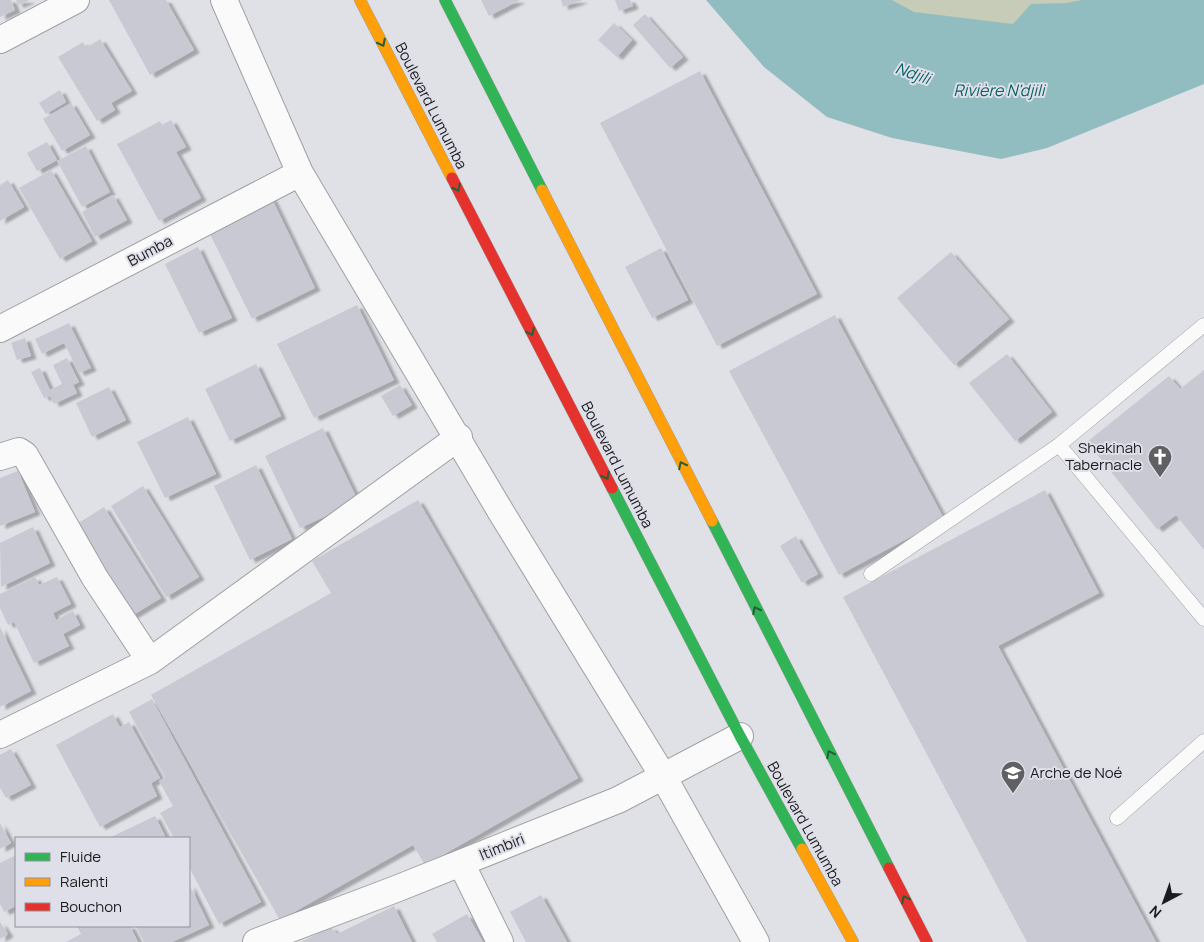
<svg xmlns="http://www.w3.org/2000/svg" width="1204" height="942" viewBox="0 0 1204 942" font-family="Manrope,sans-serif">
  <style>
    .green { fill: #c6ccb7 }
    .water { fill: #92bdc0 }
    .building { fill: #c9c9d4; filter: url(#shadow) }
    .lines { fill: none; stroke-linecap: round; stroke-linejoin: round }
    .lane-casing { stroke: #9fa0a3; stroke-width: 15 }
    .street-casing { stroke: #9fa0a3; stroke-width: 28 }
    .fast-casing { stroke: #9fa0a3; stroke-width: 12 }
    .slow-casing { stroke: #9fa0a3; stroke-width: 12 }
    .jam-casing { stroke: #9fa0a3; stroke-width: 12 }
    .lane { stroke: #fafafb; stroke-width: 14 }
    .street { stroke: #fafafb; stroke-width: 26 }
    .fast { stroke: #30b455; stroke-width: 11 }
    .slow { stroke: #ff9f0a; stroke-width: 11 }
    .jam { stroke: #e5322d; stroke-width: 11 }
    .oneway { stroke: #246037 }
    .labels { text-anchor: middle; stroke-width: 4; stroke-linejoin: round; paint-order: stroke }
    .street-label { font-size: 15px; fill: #1b1b1e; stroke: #dedfe8 }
    .poi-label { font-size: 15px; fill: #1b1b1e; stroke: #dedfe8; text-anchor: end }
    .water-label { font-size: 16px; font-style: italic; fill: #096265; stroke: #dedfe8 }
  </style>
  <defs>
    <filter id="shadow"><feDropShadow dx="5.5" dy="3" stdDeviation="1" flood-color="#0004"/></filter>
  </defs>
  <rect width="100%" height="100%" fill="#e0e1e6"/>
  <path class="green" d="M822 0H1166L1064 39Z"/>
  <path class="water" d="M706 0H892L914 12 1013 24 1031 4 1067 3 1082 0H1204V84L1047 148 1001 159 892 138 827 117 764 67Z"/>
  <path class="building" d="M0 0H11L15 10 0 17Z
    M16 0H30L18 5Z
    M109 0H166L194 50 150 75Z
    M481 0H520L489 16Z
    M561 0H583L563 7Z
    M615 0H630L633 6 619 11Z
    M645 14 683 57 670 68 633 25Z
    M614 23 632 40 617 57 598 40Z
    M100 39 132 91 111 103 115 110 97 121 58 57 83 42 86 48Z
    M700 71 817 294 717 346 600 123Z
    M60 90 66 102 46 114 39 103Z
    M71 103 90 135 62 151 43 119Z
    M171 120 186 147 176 152 201 198 159 221 117 144 160 121 162 125Z
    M47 142 57 160 37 171 27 153Z
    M86 146 110 192 82 207 57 161Z
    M51 170 92 241 60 259 19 188Z
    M8 180 24 207 0 221V185Z
    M113 195 127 220 95 237 82 212Z
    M271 197 315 288 252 319 207 228Z
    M198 247 232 318 199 333 165 264Z
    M661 248 688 300 652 318 625 267Z
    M951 252 1009 319 954 365 897 298Z
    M357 305 394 380 314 418 277 344Z
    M835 315 944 519 839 575 729 371Z
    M69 323 91 368 79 373 64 343 42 354 35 339Z
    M25 338 31 356 17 360 11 343Z
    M1007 354 1052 412 1015 441 969 383Z
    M67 358 79 382 73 385 77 393 54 404 50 396 44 398 31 372 40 368 50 390 62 384 53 365Z
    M256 364 281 416 230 441 205 389Z
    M1204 370V550L1176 515 1157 529 1087 442 1169 376 1180 389Z
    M400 385 412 405 393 416 381 396Z
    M109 387 126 420 92 437 76 403Z
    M188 417 216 474 165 498 137 442Z
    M323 428 358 501 300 528 265 456Z
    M256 465 292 539 250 560 214 486Z
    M18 471 35 512 0 526V478Z
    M143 486 199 577 166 597 111 506Z
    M1045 490 1099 593 998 646 1156 942H1027L843 597Z
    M418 500 578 778 425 865 413 845 280 920 151 695 331 593 312 561Z
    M104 507 161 598 128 618 72 527Z
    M33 527 50 563 1 587 0 543Z
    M796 536 818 574 802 583 780 546Z
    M35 577 39 585 57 577 71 604 53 613 56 620 73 611 80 625 63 634 69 646 34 663 14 622 8 625 0 608V594Z
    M0 627 31 691 0 707Z
    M152 699 261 902 219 924 189 867V838H174L160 813 173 806 159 781 165 777 129 712Z
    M113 714 120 727 129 722 160 778 151 783 157 796 100 827 56 745Z
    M11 749 31 785 6 798 0 788V755Z
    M155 816 166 838H109Z
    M0 823 11 843 0 849Z
    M16 855V906L4 912 0 904V863Z
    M189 884 209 925 172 942H144L136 926H189Z
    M541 895 567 942H526L510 912Z
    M394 906 412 942H301L331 927 337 934Z
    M467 914 483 942H437L432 934Z
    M0 922 8 934 0 939Z
    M77 926H130L138 942H66L81 934Z"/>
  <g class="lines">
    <defs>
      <path id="lane" d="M1059 445 1204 619
        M871 574 1059 445 1204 325
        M1117 818 1204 741"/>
      <path id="street" d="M224 0 300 173 501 512 663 776 756 942
        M0 40 76 0
        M0 329 300 173
        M0 457 19 451 25 455 95 578 150 661
        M0 735 150 661 459 437
        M461 863 500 942
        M256 942 396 889 618 800 740 736"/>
      <path id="fast" d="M445 0 542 190
        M612 488 740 736 802 849
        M712 521 889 868"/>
      <path id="slow" d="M360 0 452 178
        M542 190 712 521
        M802 849 853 942"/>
      <path id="jam" d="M452 178 612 488
        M889 868 927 942"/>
    </defs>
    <use href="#lane" class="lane-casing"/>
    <use href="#street" class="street-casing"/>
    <use href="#fast" class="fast-casing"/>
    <use href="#slow" class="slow-casing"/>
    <use href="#jam" class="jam-casing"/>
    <use href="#lane" class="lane"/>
    <use href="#street" class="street"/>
    <use href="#fast" class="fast"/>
    <use href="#slow" class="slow"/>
    <use href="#jam" class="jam"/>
  </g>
  <defs><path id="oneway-chevron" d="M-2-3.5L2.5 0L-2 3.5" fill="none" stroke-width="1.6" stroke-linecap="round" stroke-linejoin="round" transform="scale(1.25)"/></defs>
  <g class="oneway">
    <use href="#oneway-chevron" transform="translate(382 43) rotate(63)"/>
    <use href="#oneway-chevron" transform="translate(457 188) rotate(63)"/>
    <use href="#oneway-chevron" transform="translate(531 332) rotate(63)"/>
    <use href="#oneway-chevron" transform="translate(682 465) rotate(-117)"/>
    <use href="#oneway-chevron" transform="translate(606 476) rotate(63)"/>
    <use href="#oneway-chevron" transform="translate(756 610) rotate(-117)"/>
    <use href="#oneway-chevron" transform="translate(830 754) rotate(-117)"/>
    <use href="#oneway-chevron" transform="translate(905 899) rotate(-117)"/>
  </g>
  <defs>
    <symbol id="church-pin" viewBox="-11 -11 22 30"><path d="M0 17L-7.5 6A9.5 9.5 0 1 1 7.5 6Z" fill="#606064" stroke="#dedfe8"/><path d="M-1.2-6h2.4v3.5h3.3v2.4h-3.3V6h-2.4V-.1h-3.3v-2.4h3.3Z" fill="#fff"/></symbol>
    <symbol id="school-pin" viewBox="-11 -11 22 30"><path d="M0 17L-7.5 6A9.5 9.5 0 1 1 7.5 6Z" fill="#606064" stroke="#dedfe8"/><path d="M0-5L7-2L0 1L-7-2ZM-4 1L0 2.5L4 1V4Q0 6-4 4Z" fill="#fff"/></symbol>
  </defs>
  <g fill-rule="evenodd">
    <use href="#church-pin" x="1146" y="443" width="28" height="38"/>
    <use href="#school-pin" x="999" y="759" width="28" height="38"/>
  </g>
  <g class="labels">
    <g class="street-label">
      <text transform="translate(431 106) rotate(63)" y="5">Boulevard Lumumba</text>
      <text transform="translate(150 251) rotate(-28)" y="5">Bumba</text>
      <text transform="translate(617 465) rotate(63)" y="5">Boulevard Lumumba</text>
      <text transform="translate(805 824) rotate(61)" y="5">Boulevard Lumumba</text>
      <text transform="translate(502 847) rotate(-22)" y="5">Itimbiri</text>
    </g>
    <g class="poi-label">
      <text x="1142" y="453">Shekinah<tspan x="1142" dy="17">Tabernacle</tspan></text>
      <text x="1030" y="778" text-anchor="start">Arche de Noé</text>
    </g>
    <g class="water-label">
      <text transform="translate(913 73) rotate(19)" y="6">Ndjili</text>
      <text x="999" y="96">Rivière N'djili</text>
    </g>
  </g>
  <rect x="15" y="837" width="175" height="90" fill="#dedfe8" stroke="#909197"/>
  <rect x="25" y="853" width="25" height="8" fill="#30b455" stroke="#909197"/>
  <text x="60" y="862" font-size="15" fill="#1b1b1e">Fluide</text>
  <rect x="25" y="878" width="25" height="8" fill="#ff9f0a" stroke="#909197"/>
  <text x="60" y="887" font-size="15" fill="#1b1b1e">Ralenti</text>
  <rect x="25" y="903" width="25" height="8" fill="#e5322d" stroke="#909197"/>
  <text x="60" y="912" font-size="15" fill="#1b1b1e">Bouchon</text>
  <g transform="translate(1164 902) rotate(221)" stroke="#dedfe8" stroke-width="4" paint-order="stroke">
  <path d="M0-4L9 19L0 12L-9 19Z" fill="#1b1b1e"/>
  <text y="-8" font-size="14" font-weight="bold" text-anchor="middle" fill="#1b1b1e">N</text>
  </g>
</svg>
